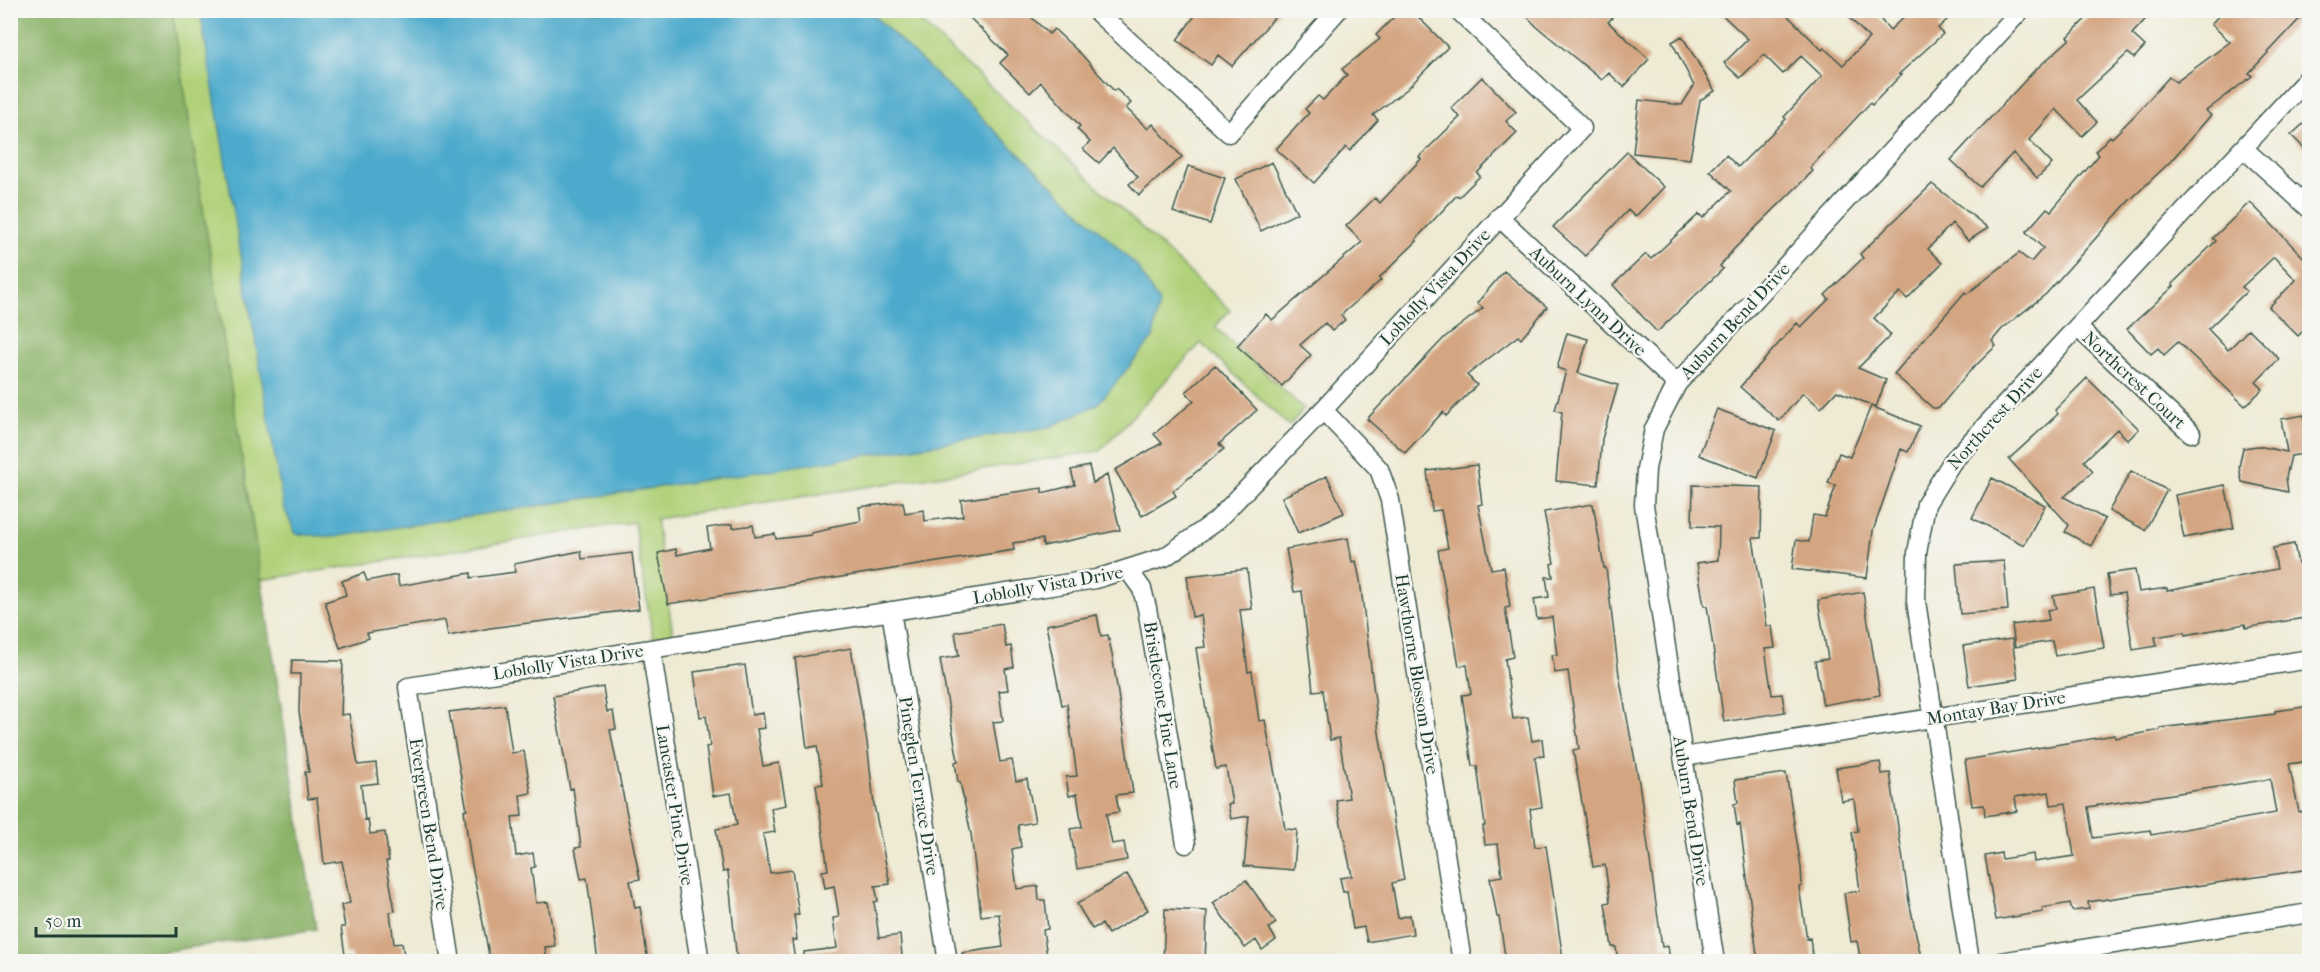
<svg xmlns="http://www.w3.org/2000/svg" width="2320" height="972" viewBox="0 0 2320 972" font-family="'IM FELL French Canon',serif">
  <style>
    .green { fill: #b0d179; stroke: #688756; stroke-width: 1.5 }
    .forest { fill: #8cb369; stroke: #56784e; stroke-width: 1.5 }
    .water { fill: #4daacc; stroke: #367480; stroke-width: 1.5 }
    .building { fill: #d4a581; fill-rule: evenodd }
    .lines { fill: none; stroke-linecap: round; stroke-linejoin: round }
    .minor-casing { stroke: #3e574c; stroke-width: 21 }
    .minor { stroke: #fff; stroke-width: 18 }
    .labels { text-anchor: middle; stroke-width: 5; stroke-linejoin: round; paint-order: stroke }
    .street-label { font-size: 18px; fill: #1f3d34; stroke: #f6f6f2 }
  </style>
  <rect width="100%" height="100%" fill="#f6f6f2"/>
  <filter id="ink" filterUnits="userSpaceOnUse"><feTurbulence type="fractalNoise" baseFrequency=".0167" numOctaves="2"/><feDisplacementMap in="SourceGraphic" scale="12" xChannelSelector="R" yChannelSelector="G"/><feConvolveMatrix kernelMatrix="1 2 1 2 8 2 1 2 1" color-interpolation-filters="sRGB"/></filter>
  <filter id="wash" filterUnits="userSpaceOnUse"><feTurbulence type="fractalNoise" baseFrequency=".008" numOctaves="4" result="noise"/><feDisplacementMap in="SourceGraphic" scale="24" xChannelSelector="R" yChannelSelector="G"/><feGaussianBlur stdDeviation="1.35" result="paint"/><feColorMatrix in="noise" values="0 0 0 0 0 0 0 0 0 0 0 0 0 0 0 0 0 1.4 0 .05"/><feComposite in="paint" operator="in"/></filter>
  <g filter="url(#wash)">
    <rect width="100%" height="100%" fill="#eeead3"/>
    <path class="green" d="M172 11H909L1230 310 1215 327 1304 409 1289 426 1201 343 1100 451 656 519 673 634 653 638 634 522 261 580Z"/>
    <path class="forest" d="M23 10 172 11 316 929 99 961H11L10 23Z"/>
    <path class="water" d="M200 11H869L1136 265 1159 303 1153 338 1098 404 1050 427 334 537 296 534 283 506Z"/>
    <g id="blocks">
      <path class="building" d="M977 10H1024L1049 34 1054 29 1082 55 1114 91 1116 89 1131 103 1126 108 1148 129 1153 124 1182 157 1139 195 1129 184 1138 177 1113 148 1099 163 1083 149 1090 142 1077 129 1080 126 1041 82 1030 93 1000 63 1008 55 970 18Z
        M1199 10H1281L1232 66 1218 55 1211 65 1177 40Z
        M1401 10H1411L1448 47 1407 89 1373 115 1378 120 1350 151 1346 147 1314 183 1276 149 1309 113 1305 109 1318 96 1323 100 1347 75 1342 69 1380 39 1376 35Z
        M1521 10H1603L1612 18 1608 22 1649 59 1624 87 1609 73 1602 80 1536 26Z
        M1717 10H1782L1822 50 1824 48 1843 65 1869 38 1850 18 1859 10H1872L1890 30 1911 10H1958L1938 28 1943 34 1899 74 1901 75 1872 105 1870 103 1810 168 1813 171 1733 250 1720 266 1723 269 1657 332 1613 285 1646 254 1651 259 1699 214 1703 218 1731 191 1710 171 1726 155 1738 167 1786 119 1784 117 1822 76 1801 56 1783 74 1764 55 1740 78 1724 63 1748 39Z
        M2094 10H2154L2132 34 2145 46 2134 58 2128 53 2077 100 2097 122 2082 136 2056 109 2029 140 2052 164 2037 178 2013 153 1980 187 1951 160 2034 71 2070 39 2068 37Z
        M2224 10H2308L2249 73 2252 76 2206 111 2211 115 2169 163 2127 203 2046 294 2002 329 1992 341 1996 346 1967 374 1939 408H1933L1894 374 1965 292 1967 294 2019 253 2031 262 2043 248 2026 232 2047 208 2051 211 2099 155 2096 151 2110 136 2112 138 2136 114 2169 77 2176 82 2230 42 2211 24Z
        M1682 36 1715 91 1700 100 1690 159 1633 153 1639 100 1682 105 1694 86 1672 42Z
        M1482 77 1516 112 1506 121 1517 133 1477 173 1480 176 1459 197 1457 195 1416 239 1417 241 1379 278 1381 280 1341 315 1345 320 1332 331 1325 323 1300 345 1311 355 1282 386 1237 346 1266 314 1272 320 1362 242 1346 226 1375 198 1380 203 1421 159 1419 157 1460 117 1451 108Z
        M2310 118V154L2291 135Z
        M1627 152 1664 187 1635 217 1628 210 1585 256 1553 227Z
        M1272 162 1297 213 1261 231 1236 179Z
        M1188 166 1225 178 1210 224 1173 212Z
        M1932 184 1988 228 1968 241 1952 223 1928 249 1942 263 1907 299 1900 292 1874 318 1891 335 1858 368 1886 380 1876 407 1837 391 1821 408 1803 393 1779 421 1740 387 1797 323 1801 327 1829 299 1825 295 1863 258 1860 254Z
        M2250 202 2310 264V324L2298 336 2269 307 2296 280 2274 257 2242 287 2247 291 2208 329 2228 350 2249 329 2279 359 2256 382 2263 389 2245 406 2178 342 2164 355 2158 348 2151 354 2127 329 2174 286 2172 284 2216 241 2213 238Z
        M1504 271 1547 307 1521 339 1518 336 1467 375 1477 385 1446 416 1443 412 1405 453 1367 419 1445 337 1483 308 1477 303Z
        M1567 333 1588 339 1578 373 1618 385 1602 439 1598 485 1556 481 1562 412 1555 410 1566 371 1557 368Z
        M1215 365 1257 410 1219 444 1224 449 1173 491 1176 496 1142 516 1115 470 1162 443 1154 434 1194 401 1186 392Z
        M2087 378 2139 429 2128 440 2117 429 2084 461 2093 471 2064 497 2105 519 2091 546 2065 532 2069 525 2009 459 2058 414 2055 410Z
        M1871 406 1920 426 1908 452 1901 449 1873 531 1867 578 1792 569 1796 540 1809 542 1813 515 1825 517 1836 485 1828 483 1839 453 1850 457Z
        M1717 409 1776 431 1758 478 1699 455Z
        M2304 415 2310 453 2291 456 2286 477 2288 492 2242 482 2239 467 2243 448 2258 446 2287 452 2281 419Z
        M1477 465 1482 504 1478 505 1491 569 1504 567 1510 607 1505 608 1513 657 1505 659 1513 719 1528 717 1532 741 1542 739 1544 756 1535 757 1542 807 1530 809 1535 847 1546 846 1563 959 1506 962 1499 917H1497L1490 878 1502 876 1498 844 1485 845 1483 826H1485L1477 766H1472L1462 695 1471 694 1467 665 1459 666 1438 550 1448 548 1441 510 1432 511 1427 471Z
        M1089 466 1093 483 1107 475 1120 530 1043 546 1042 539 1013 543 1014 550 668 604 658 553 676 549 677 555 710 548 707 528 732 524 733 528 753 525 755 537 775 534 776 539 811 535V533L830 529 829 527 861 521 859 507 903 502 905 513 924 510 925 521 963 516 961 500 1042 488V493L1075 485 1071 470Z
        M2131 471 2167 490 2145 530 2109 511Z
        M1327 476 1344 513 1298 533 1282 497Z
        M1992 478 2045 505 2024 545 1972 518Z
        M1693 485 1762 487 1761 538H1753L1767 626H1772L1775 648 1765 649 1772 695 1782 694 1785 712 1724 722 1707 606H1704L1697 563 1718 560 1719 527 1692 526Z
        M2225 485 2234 528 2184 538 2175 495Z
        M1593 504 1604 568H1606L1619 675 1639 782 1662 947 1668 946 1670 962H1618L1616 947H1612L1605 903 1610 902 1605 865 1593 867 1573 750 1579 749 1568 671 1555 673 1552 655H1557L1552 617 1537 619 1534 599 1549 597 1546 577H1553L1551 564 1554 563 1544 512Z
        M1348 538 1352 562 1356 561 1360 580 1379 733 1404 880 1392 883 1398 918 1410 915 1413 934 1367 942 1364 927 1353 929 1347 891 1343 892 1340 878 1352 876 1336 800 1349 798 1339 738 1330 740 1323 690 1313 691 1302 591 1294 592 1286 549Z
        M2294 544 2298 564 2310 563V617L2246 628 2245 624 2185 635V632L2155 637 2157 646 2133 650 2124 593 2110 595 2107 574 2135 570 2139 592 2167 588V591L2277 569 2273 548Z
        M581 551 582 559 632 553 639 609 490 628 448 636 445 620 367 633 369 638 340 648 325 602 346 595 342 581 364 573 367 581 397 575 399 586 471 573V578L515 572 514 564Z
        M2004 561 2008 610 1960 614 1956 564Z
        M1247 569 1252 609 1240 610 1248 672 1252 671 1259 721 1265 720 1285 829 1297 830 1294 870 1244 866 1249 816 1231 819 1228 804H1232L1226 767 1216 769 1199 668 1196 648 1205 647 1201 615 1192 617 1187 576Z
        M2094 589 2104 648 2055 656 2052 641 2015 647 2012 625 2049 620 2047 610 2056 609 2053 596Z
        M1863 592 1880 695 1823 705 1815 661 1828 659 1818 600Z
        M1097 615 1101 636 1108 635 1112 654 1133 793 1116 795 1119 812 1106 814 1112 844 1124 842 1127 860 1077 869 1070 829 1082 827 1077 794 1069 796 1066 777 1077 776 1067 704 1062 705 1046 625Z
        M1002 624 1006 647 1011 646 1014 667 1005 669 1008 690 999 691 1003 721 993 722 1000 762 1012 760 1016 781 1027 779 1035 822 1018 825 1021 847 1012 849 1017 889 1038 886 1039 900H1045L1048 929 1043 930 1048 962H963L962 953 1003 947 999 914 981 916 971 834 960 782H958L955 762 958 761 940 659 959 656 955 632Z
        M2012 639 2018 679 1969 686 1963 646Z
        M851 648 867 742 874 805 890 884 875 886 878 901 874 902 879 938 900 935 902 956 864 962H804V952L837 948 833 918 839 917 834 886 825 888 822 871 828 870 816 785 823 784 817 746 807 748 795 658Z
        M292 660 343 661 341 715 349 714 358 765 376 763 378 783 361 785 365 820 368 819 370 834 385 832 389 861H386L395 911 390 912 394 944 402 943 405 962H352L351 954 345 955 341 927H345L341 905 350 903 342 861 324 864 317 798 308 799 305 772H309L299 712 300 674H291Z
        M745 665 752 715 763 713 765 728 757 729 763 766 779 763 786 805 771 808 775 832 763 834 770 873 792 870 799 915H794L797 940H792L795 962H737L728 871 723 872 716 829 737 825 731 793 713 796 706 747 710 746 706 716 700 717 694 672Z
        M603 687 607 712 613 711 616 729 610 730 640 879 630 881 635 908 640 907 648 962H598L587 878 581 879 575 848 581 847 573 788 570 789 553 696Z
        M505 705 512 753 524 751 531 793 520 795 522 816 512 817 516 856 533 853 535 867 531 868 536 903 548 902 555 946 545 947 547 962H493L492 955H489L470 855 464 810H467L449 712Z
        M2310 706V761L2289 764 2299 812 2310 811V869L2088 902 2089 909 2072 911 2070 903 2042 908 2043 912 1996 920 1985 856 2001 853 2002 859 2033 854 2034 862 2074 856 2066 803 2051 805 2049 792 2015 797 2017 811 1985 816 1984 805 1972 806 1965 760 2114 735 2115 738 2160 730V728L2275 714V711ZM2270 779 2276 813 2151 835 2150 830 2093 838 2088 807Z
        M1880 762 1882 774 1890 773 1909 901 1922 962H1861L1857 941 1851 942 1844 893 1860 891 1852 832 1858 831 1854 799 1841 801 1836 768Z
        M1786 773 1801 867 1802 886 1799 887 1807 939 1810 938 1813 962H1758L1740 824 1737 825 1734 804 1738 803 1735 780Z
        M1127 874 1148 910 1108 934 1102 924 1092 929 1077 904Z
        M1246 880 1276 923 1269 928 1276 940 1262 950 1256 940 1245 948 1213 903Z
        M1165 909 1207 911 1205 962H1163Z"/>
    </g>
  </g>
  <g filter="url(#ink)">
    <use href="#blocks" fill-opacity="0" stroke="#3e574c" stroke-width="1.5"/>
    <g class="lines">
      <defs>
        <path id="minor" d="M1095 10 1229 133 1338 10
          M2243 148 2310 209
          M1499 217 1677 384
          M2077 327 2191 433
          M1323 410 1379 469 1390 500 1462 962
          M1129 571 1142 589 1147 608 1186 844
          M891 611 948 962
          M651 649 700 962
          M1683 757 2310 659
          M451 962 408 687 1096 579 1165 557 1216 521 1323 410 1582 128 1458 10
          M1715 962 1644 505 1646 469 1654 429 1677 384 2021 10
          M1970 962 1916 601 1917 553 1926 504 1952 462 2310 76
          M2000 962 2310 913"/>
      </defs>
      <use href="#minor" class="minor-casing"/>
      <use href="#minor" class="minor"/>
    </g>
  </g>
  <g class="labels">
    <g class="street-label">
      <text transform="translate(1435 287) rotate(-47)" y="6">Loblolly Vista Drive</text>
      <text transform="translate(1588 301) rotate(43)" y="6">Auburn Lynn Drive</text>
      <text transform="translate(1735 321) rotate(-47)" y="6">Auburn Bend Drive</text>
      <text transform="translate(2134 380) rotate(43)" y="6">Northcrest Court</text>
      <text transform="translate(1995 418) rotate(-48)" y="6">Northcrest Drive</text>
      <text transform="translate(1048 585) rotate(-10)" y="6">Loblolly Vista Drive</text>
      <text transform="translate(568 662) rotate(-9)" y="6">Loblolly Vista Drive</text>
      <text transform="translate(1417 674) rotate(81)" y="6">Hawthorne Blossom Drive</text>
      <text transform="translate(1163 705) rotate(81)" y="6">Bristlecone Pine Lane</text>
      <text transform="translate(1996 708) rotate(-9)" y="6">Montay Bay Drive</text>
      <text transform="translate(919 786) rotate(81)" y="6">Pineglen Terrace Drive</text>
      <text transform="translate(675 805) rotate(81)" y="6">Lancaster Pine Drive</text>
      <text transform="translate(1691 811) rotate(81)" y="6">Auburn Bend Drive</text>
      <text transform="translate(429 824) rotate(81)" y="6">Evergreen Bend Drive</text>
    </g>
  </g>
  <rect width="2320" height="972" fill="none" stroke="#f6f6f2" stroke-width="36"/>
  <path d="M36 927v9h140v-9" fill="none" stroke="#1f3d34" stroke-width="3"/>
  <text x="45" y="927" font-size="18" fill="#1f3d34" stroke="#f6f6f2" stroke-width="4.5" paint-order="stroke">50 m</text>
</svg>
